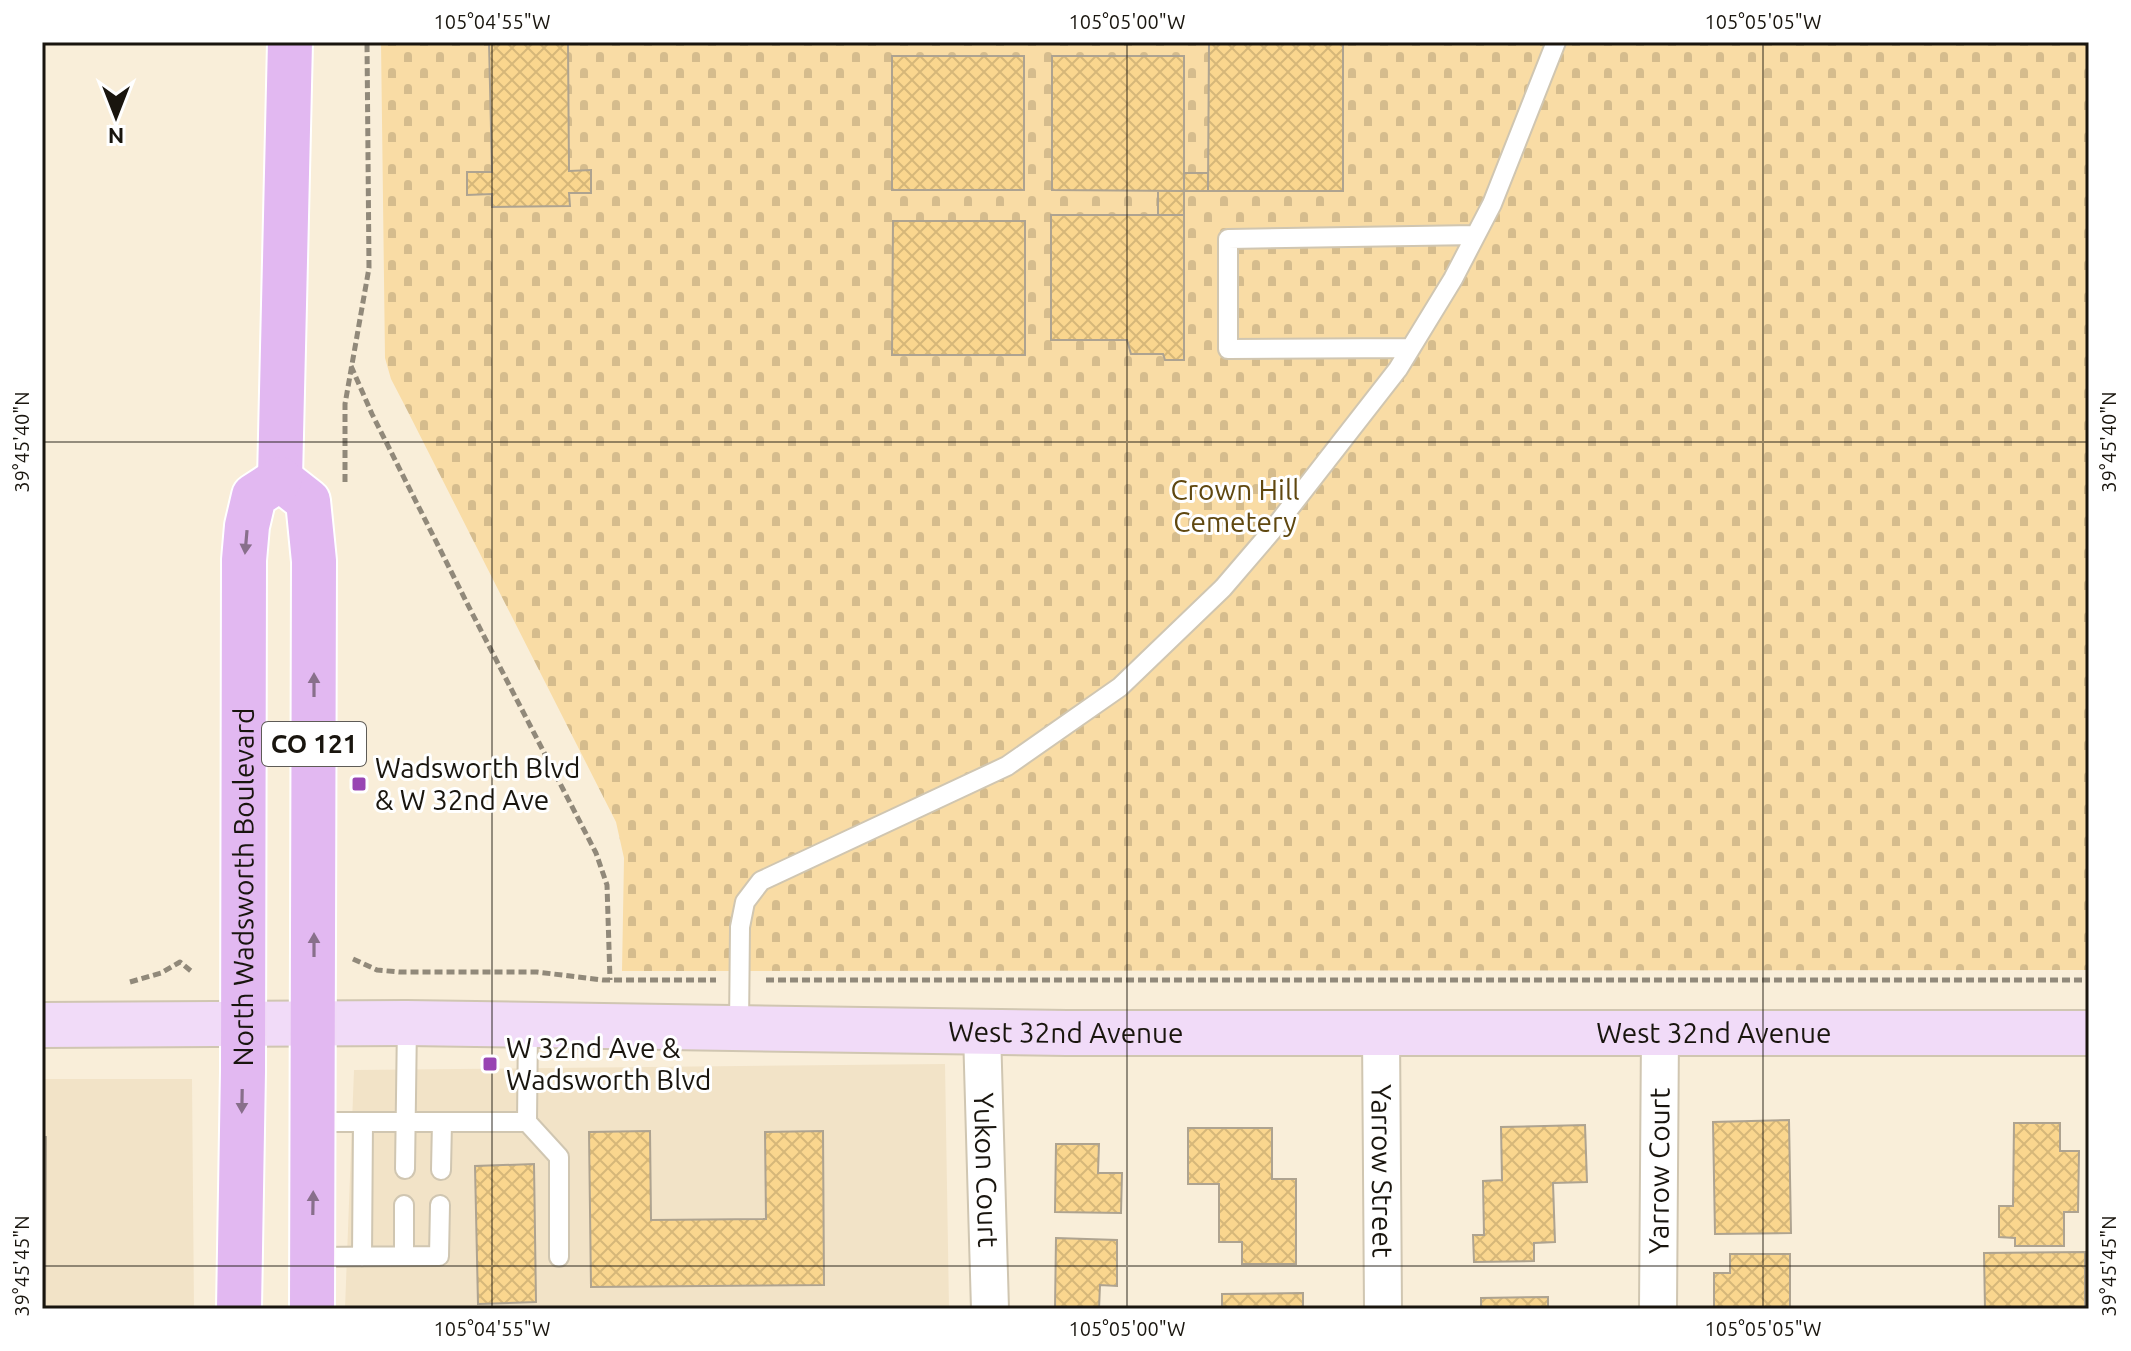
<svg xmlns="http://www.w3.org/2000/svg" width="2131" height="1351" viewBox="0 0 2131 1351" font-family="Ubuntu,sans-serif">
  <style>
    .built { fill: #f2e3c7 }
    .cemetery { fill: url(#cemetery-stones) }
    .building { fill: url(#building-cross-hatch); stroke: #aea390; stroke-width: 2 }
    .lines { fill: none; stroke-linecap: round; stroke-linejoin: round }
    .lane-casing { stroke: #d0c6b1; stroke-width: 22 }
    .street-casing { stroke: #d0c6b1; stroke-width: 40 }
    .secondary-casing { stroke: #d0c6b1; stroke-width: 48 }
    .primary-casing { stroke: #fff; stroke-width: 48 }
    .path { stroke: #91897a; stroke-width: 5; stroke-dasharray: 8 4; stroke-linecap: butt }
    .lane { stroke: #fff; stroke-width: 18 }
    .street { stroke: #fff; stroke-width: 36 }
    .secondary { stroke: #f1dbf8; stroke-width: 44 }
    .primary { stroke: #e2b8f1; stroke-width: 44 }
    .oneway { fill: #886f8b }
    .ticks { fill: none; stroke: #19150e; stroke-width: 2; stroke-opacity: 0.45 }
    .poi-dot { fill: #9845b3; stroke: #fff; stroke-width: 3 }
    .labels { text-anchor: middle; stroke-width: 6; stroke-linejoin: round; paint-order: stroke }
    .shield { fill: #fff; stroke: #5e5b56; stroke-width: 2 }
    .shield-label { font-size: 26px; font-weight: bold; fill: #19150e }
    .park-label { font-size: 28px; fill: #604810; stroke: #fff }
    .poi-label { font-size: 28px; fill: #19150e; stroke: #fff; text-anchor: start }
    .street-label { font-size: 28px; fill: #19150e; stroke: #fff }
    .neatline { fill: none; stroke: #19150e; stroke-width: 3 }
    .ticks-label { font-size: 20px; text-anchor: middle; fill: #19150e }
  </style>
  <defs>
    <pattern id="cemetery-stones" width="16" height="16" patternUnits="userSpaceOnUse" patternTransform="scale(2)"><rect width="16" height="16" fill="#f9dca5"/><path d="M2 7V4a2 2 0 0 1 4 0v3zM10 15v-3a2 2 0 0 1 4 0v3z" fill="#d5bc8d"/></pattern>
    <pattern id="building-cross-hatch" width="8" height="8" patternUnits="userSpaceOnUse" patternTransform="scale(2)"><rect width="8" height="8" fill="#fad68e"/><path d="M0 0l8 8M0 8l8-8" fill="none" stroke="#d6b779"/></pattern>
  </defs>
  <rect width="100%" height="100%" fill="#f9eed9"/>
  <path class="built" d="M945 1064 949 1309H345L354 1070Z
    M42 1079H192L194 1309H42Z"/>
  <path class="cemetery" d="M381 42H2089V970L622 971 624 858 616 822 404 404 391 379 385 358Z"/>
  <path class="building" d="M489 42H568L569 171 591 170V193H569L570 206 492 207V194L467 195V172H492Z
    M1209 42H1343V191H1208Z
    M892 56H1024V190H892Z
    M1052 56H1184V191L1052 190Z
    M1184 173H1208V191H1184Z
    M1158 191H1184V215H1158Z
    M1051 215H1184V360H1165L1163 354H1131L1127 340H1051Z
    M893 221H1025V355H892Z
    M1789 1120 1791 1233 1715 1234 1713 1122Z
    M2014 1123H2060V1151H2079L2078 1212H2064V1246H2015V1238L1999 1237V1206H2013Z
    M1585 1125 1587 1182 1553 1183 1555 1242 1534 1243V1261L1474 1262 1473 1235H1484L1483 1181 1502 1180 1501 1127Z
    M1188 1128H1272V1179H1296V1264H1242V1242H1219V1184H1188Z
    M650 1131 651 1220 766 1219 765 1132 823 1131 824 1285 591 1287 589 1132Z
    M42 1137H46L45 1309H42Z
    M1056 1144H1099L1098 1173H1122L1121 1213 1055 1212Z
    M534 1164 536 1302 478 1304 475 1166Z
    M1056 1238 1117 1240V1286L1100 1285 1099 1309H1055Z
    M2085 1252V1309H1985L1984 1253Z
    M1730 1254H1790V1309H1714V1273H1730Z
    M1303 1293V1309H1222V1294Z
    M1548 1297V1309H1481V1298Z"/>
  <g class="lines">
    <defs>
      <path id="lane" d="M1411 348 1228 349V239L1476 235
        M739 1027 740 927 745 902 761 881 1007 766 1120 687 1223 588 1271 532 1398 369 1453 279 1492 204 1556 42
        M314 1122H527L528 1025
        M527 1122 559 1157V1257
        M405 1169 407 1023
        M441 1170 442 1122
        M404 1256V1205
        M313 1257 439 1256 440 1205
        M362 1257 363 1122"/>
      <g id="street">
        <path id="s1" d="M982 1032 990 1309"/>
        <path id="s2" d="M1381 1033 1383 1309"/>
        <path id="s3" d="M1658 1309 1660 1033"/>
      </g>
      <g id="secondary">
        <path id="s4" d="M42 1025 407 1023 1067 1033H2089"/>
      </g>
      <g id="primary">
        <path d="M280 479 308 501 314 561 312 1309"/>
        <path d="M280 479 290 42"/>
        <path id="s5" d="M239 1309 243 1071 244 560 247 526 254 496 280 479"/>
      </g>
    </defs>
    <use href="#lane" class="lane-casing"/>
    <use href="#street" class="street-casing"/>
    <use href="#secondary" class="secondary-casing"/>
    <use href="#primary" class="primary-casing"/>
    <path class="path" d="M351 366 372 414 473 615 596 853 607 885 610 980
      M345 482V404L369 268 367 42
      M353 959 377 970 399 972H537L603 980H716
      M766 980H2089
      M130 982 161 973 180 962 191 971"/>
    <use href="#lane" class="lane"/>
    <use href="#street" class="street"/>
    <use href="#secondary" class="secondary"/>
    <use href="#primary" class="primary"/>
  </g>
  <defs><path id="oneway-solid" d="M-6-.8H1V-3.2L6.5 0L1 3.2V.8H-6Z" transform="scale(2)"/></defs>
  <g class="oneway">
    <use href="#oneway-solid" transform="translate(246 542) rotate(95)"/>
    <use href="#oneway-solid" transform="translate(314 685) rotate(-90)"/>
    <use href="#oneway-solid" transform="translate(314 945) rotate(-90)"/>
    <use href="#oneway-solid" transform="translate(242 1101) rotate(91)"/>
    <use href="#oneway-solid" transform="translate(313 1203) rotate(-89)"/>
  </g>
  <path class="ticks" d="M492 42V1309M1127 42V1309M1763 42V1309M42 442H2089M42 1266H2089"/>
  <g class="poi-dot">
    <rect x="351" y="776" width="16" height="16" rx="4"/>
    <rect x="482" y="1056" width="16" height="16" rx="4"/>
  </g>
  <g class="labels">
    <rect class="shield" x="262" y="722" width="104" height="44" rx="6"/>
    <g class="shield-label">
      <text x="314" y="753">CO 121</text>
    </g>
    <g class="park-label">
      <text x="1235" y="500">Crown Hill<tspan x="1235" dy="32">Cemetery</tspan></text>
    </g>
    <g class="poi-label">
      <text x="375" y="778">Wadsworth Blvd<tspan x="375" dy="32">&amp; W 32nd Ave</tspan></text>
      <text x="506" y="1058">W 32nd Ave &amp;<tspan x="506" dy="32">Wadsworth Blvd</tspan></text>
    </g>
    <g class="street-label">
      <text dy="10" stroke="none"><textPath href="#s5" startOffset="422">North Wadsworth Boulevard</textPath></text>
      <text dy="10" stroke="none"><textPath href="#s4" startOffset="1024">West 32nd Avenue</textPath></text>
      <text dy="10" stroke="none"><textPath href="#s4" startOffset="1672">West 32nd Avenue</textPath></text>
      <text dy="10" stroke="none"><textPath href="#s1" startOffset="138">Yukon Court</textPath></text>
      <text dy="10" stroke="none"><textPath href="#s2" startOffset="138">Yarrow Street</textPath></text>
      <text dy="10" stroke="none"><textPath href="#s3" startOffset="138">Yarrow Court</textPath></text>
    </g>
  </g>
  <rect width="2131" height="1351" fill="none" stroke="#ffffff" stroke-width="88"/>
  <g transform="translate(116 116) rotate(180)" stroke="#ffffff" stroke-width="6" paint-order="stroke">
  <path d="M0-6L14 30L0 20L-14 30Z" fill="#19150e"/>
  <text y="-12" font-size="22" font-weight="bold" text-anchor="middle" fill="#19150e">N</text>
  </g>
  <rect x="44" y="44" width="2043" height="1263" class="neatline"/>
  <g class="ticks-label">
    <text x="492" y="29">105°04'55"W</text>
    <text x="1127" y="29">105°05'00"W</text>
    <text x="1763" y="29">105°05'05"W</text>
    <text transform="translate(2109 442) rotate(-90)" y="7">39°45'40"N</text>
    <text transform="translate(22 442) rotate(-90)" y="7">39°45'40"N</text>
    <text transform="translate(22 1266) rotate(-90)" y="7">39°45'45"N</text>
    <text transform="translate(2109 1266) rotate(-90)" y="7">39°45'45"N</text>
    <text x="492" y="1336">105°04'55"W</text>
    <text x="1127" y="1336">105°05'00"W</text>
    <text x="1763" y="1336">105°05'05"W</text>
  </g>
</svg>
